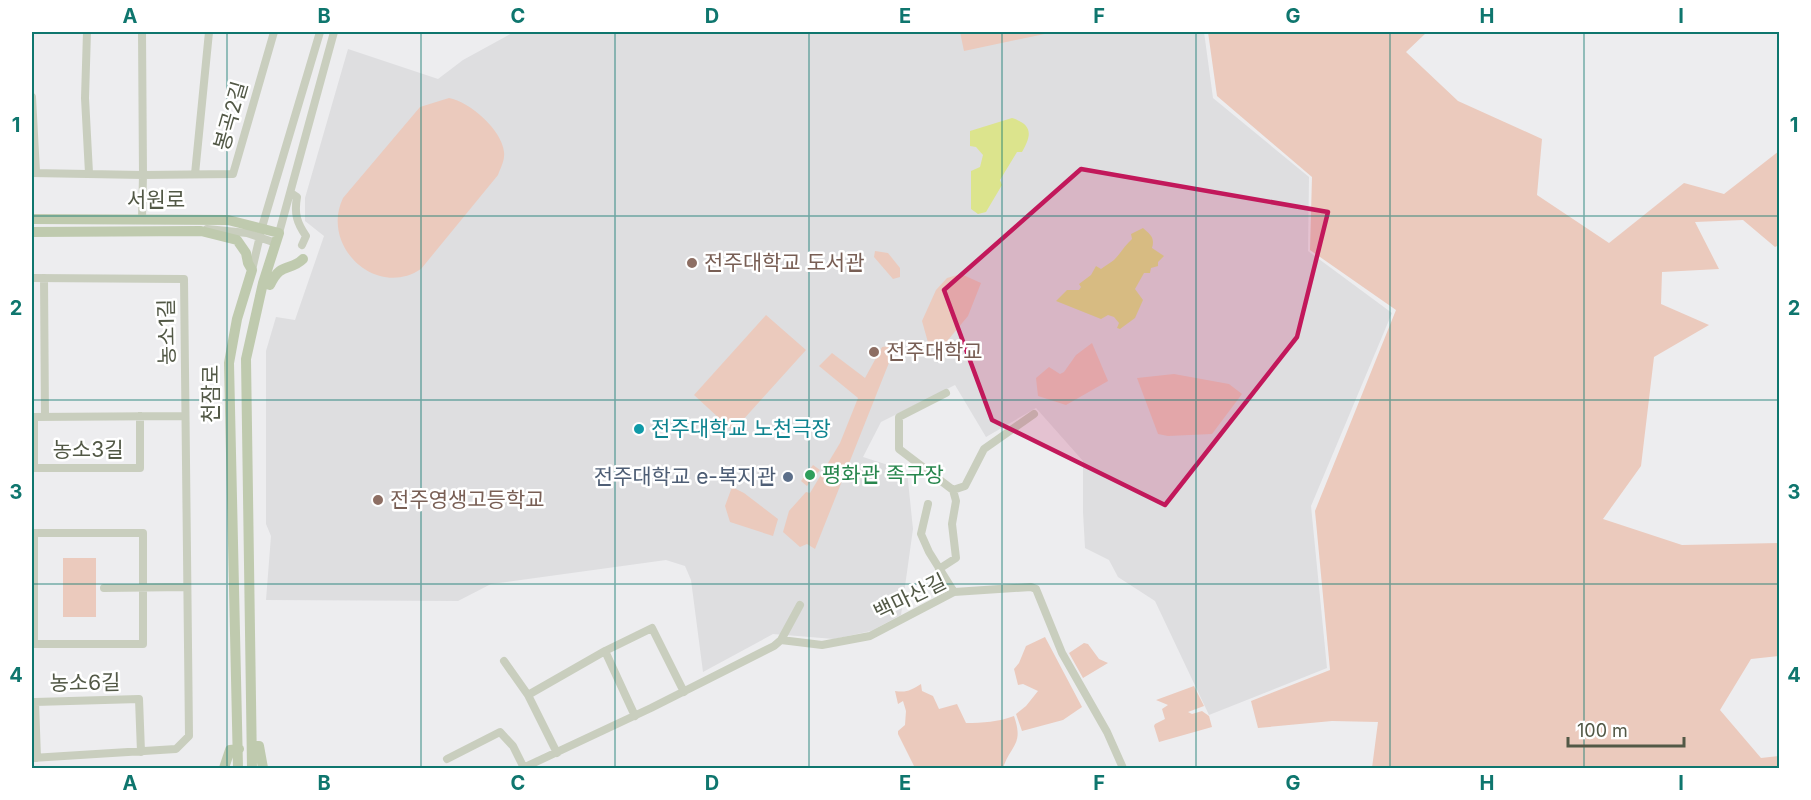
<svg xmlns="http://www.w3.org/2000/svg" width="1811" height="800" viewBox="0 0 1811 800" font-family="Inter,'Noto Sans KR',sans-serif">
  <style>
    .education { fill: #dedee0 }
    .green { fill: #ebcabd }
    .water { fill: #dce48d }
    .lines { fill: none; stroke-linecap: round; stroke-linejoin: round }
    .minor { stroke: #c9cebe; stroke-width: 8 }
    .major { stroke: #bfcaae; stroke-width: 10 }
    .marked { fill: #c2185b; fill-opacity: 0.2; stroke: #c2185b; stroke-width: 4.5; stroke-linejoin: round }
    .grid { fill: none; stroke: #0f766e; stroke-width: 1.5; stroke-opacity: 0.55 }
    .education-dot { fill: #8d6e63; stroke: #fff; stroke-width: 2 }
    .culture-dot { fill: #0f9aa8; stroke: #fff; stroke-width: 2 }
    .leisure-dot { fill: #2e9e5b; stroke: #fff; stroke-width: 2 }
    .service-dot { fill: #5c6f8a; stroke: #fff; stroke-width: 2 }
    .labels { text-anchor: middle; stroke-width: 5; stroke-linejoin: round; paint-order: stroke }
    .street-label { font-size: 21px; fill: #525846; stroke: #fff }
    .education-label { font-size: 21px; fill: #785e54; stroke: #fff; text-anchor: start }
    .culture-label { font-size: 21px; fill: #0d838f; stroke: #fff; text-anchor: start }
    .leisure-label { font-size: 21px; fill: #27864d; stroke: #fff; text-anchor: start }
    .service-label { font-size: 21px; fill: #4e5e75; stroke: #fff; text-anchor: end }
    .neatline { fill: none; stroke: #0f766e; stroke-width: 2 }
    .grid-label { font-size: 20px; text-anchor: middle; font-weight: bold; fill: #0f766e }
  </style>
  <rect width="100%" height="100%" fill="#ededef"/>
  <path class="education" d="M514 32H1204L1213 98 1309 177 1308 251 1392 313 1311 506 1327 668 1209 715 1155 601 1118 577 1109 560 1085 548 1083 512V461L1036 408 986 437 955 385 881 422 863 457 907 471 913 529 901 615 871 631 834 639 773 634 703 672 691 580 685 566 666 560 491 584 458 601 266 600 271 536 266 524V351L276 317 295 320 324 236 305 221V198L348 49 438 79 463 60Z"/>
  <path class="green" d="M960 32H1054L964 51Z
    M1208 32H1427L1406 52 1458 101 1542 139 1537 195 1609 243 1684 183 1724 194 1779 151V245L1775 247 1743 220 1695 222 1719 269 1662 272 1661 304 1709 325 1654 357 1641 466 1603 519 1682 545 1779 543V656L1751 659 1720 710 1761 758 1779 756V768H1372L1378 722 1332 721 1258 728 1251 701 1330 670 1315 511 1396 310 1310 250 1312 177 1217 96Z
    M449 98C470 102 502 130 504 152 505 160 501 167 498 175L421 269C376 299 320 246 343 198L420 107Z
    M875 251 888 253 900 268V277L893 279 874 257Z
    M961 274 981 283 968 316 943 346H929L922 321 936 290 947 278Z
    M766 315 806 350 733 431 694 395Z
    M1092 343 1108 381 1066 405 1038 396 1036 378 1049 367 1060 374 1064 372 1076 355Z
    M896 345 815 549 807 544 800 547 783 532 789 511 806 492 810 493 840 443 858 398 819 366 832 353 865 378 882 347Z
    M1174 374 1229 384 1242 394 1212 434 1168 436 1158 434 1137 378Z
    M813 465 820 470 807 486 801 481Z
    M732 487 744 493 778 519 773 536 730 522 725 506Z
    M63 558H96V617H63Z
    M1045 637 1082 707 1063 720 1022 731 1016 714 1026 706 1038 691 1023 684 1018 685 1014 669 1019 663 1026 646Z
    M1084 643 1088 644 1099 659 1108 663 1083 678 1069 653Z
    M921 684 922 691 933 696 939 709 957 704 966 723C983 723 998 722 1014 716 1024 745 1011 744 1003 768H915L898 734V731L905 725 906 711 903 701 898 704 895 691C907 693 911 690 921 684Z
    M1194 686 1204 706 1188 712 1192 714 1202 711 1209 716 1212 727 1159 742 1154 726 1155 724 1165 719 1162 709 1168 705 1156 700Z"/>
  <path class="water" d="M1012 118C1034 125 1031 136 1022 152H1017L1000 180 1002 185 986 212 978 214 971 209V171L980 167 983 155 976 147 970 146V131Z
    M1143 228C1151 235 1155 238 1152 248L1164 256 1158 262V266L1151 268 1150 273H1144L1135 289 1143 300 1135 318 1120 329 1117 328 1119 323 1114 317 1108 315 1101 319 1056 301 1067 290H1079L1081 287 1079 284 1091 275 1096 266 1101 269C1105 266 1110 263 1114 260 1121 253 1125 245 1132 239L1131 234Z"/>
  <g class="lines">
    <path class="minor" d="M87 32 85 98 89 173
      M142 32 143 175 142 219
      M32 97 36 172
      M32 173 143 175 233 174 274 32
      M195 174 209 32
      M291 193 297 197C294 214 297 223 306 236L302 245
      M207 229 247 233 276 243
      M279 233 334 32
      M252 270 262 227 320 32
      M32 278 184 279 189 736 176 749 32 758
      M44 278 45 417
      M32 417 185 416
      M34 417V468H140V416
      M953 490 965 486 984 449 1034 414
      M928 504 921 534 929 552 954 592
      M34 533H143V644H34Z
      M939 569 956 558 952 524 956 501 953 490 899 449V417L946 393
      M104 588 187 587
      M781 640 822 645 870 636 954 592 1031 587 1036 589 1062 653 1107 732 1123 768
      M605 651 635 716
      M504 661 528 695 605 651 652 628 684 692
      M528 695 557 753
      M37 758 35 702 139 699 141 752
      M447 759 500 732 513 746 524 768
      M523 768 651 708 774 646 781 640 800 605"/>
    <path class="major" d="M32 219 228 220 279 233 263 283 246 359 252 768
      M32 232 201 231 237 240 246 253 248 263 252 270 237 319 229 363 238 768
      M263 283 270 285C281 261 290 272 303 259
      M252 746H259L263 768
      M224 768 230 750 239 749"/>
  </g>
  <path class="marked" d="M1081 169 1328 212 1297 337 1165 505 992 420 944 290Z"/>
  <path class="grid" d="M227 32V768M421 32V768M615 32V768M809 32V768M1002 32V768M1196 32V768M1390 32V768M1584 32V768M32 216H1780M32 400H1780M32 584H1780"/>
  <g class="education-dot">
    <circle cx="692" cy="263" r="6"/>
    <circle cx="874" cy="352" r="6"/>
    <circle cx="378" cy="500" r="6"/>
  </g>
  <circle class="culture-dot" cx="639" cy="429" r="6"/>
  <circle class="leisure-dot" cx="810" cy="475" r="6"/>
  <circle class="service-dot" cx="788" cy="477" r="6"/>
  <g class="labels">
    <g class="street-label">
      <text transform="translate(231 116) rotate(-74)" y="7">봉곡2길</text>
      <text x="156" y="207">서원로</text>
      <text transform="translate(167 332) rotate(-91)" y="7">농소1길</text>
      <text transform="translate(211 394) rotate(-90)" y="7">천잠로</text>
      <text x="88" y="457">농소3길</text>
      <text transform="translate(910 597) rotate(-26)" y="7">백마산길</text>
      <text transform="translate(85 683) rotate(-1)" y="7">농소6길</text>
    </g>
    <g class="education-label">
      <text x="704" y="270">전주대학교 도서관</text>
      <text x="886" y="359">전주대학교</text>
      <text x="390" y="507">전주영생고등학교</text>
    </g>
    <g class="culture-label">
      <text x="651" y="436">전주대학교 노천극장</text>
    </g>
    <g class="leisure-label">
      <text x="822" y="482">평화관 족구장</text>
    </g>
    <g class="service-label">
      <text x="776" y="484">전주대학교 e-복지관</text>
    </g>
  </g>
  <rect width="1811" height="800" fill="none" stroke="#ffffff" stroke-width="66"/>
  <path d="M1568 737v9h116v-9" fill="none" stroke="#525846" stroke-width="3"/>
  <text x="1577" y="737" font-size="18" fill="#525846" stroke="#ffffff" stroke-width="4.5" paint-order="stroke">100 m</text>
  <rect x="33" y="33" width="1745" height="734" class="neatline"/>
  <g class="grid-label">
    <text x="130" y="23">A</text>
    <text x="324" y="23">B</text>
    <text x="518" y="23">C</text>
    <text x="712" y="23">D</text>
    <text x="905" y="23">E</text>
    <text x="1099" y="23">F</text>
    <text x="1293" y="23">G</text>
    <text x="1487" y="23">H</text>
    <text x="1681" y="23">I</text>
    <text x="16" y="132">1</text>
    <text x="1794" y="132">1</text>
    <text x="16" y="315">2</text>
    <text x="1794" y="315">2</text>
    <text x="16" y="499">3</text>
    <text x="1794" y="499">3</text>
    <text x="16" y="682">4</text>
    <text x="1794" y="682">4</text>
    <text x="130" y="790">A</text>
    <text x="324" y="790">B</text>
    <text x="518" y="790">C</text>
    <text x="712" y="790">D</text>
    <text x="905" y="790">E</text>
    <text x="1099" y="790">F</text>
    <text x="1293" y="790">G</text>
    <text x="1487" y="790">H</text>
    <text x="1681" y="790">I</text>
  </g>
</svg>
